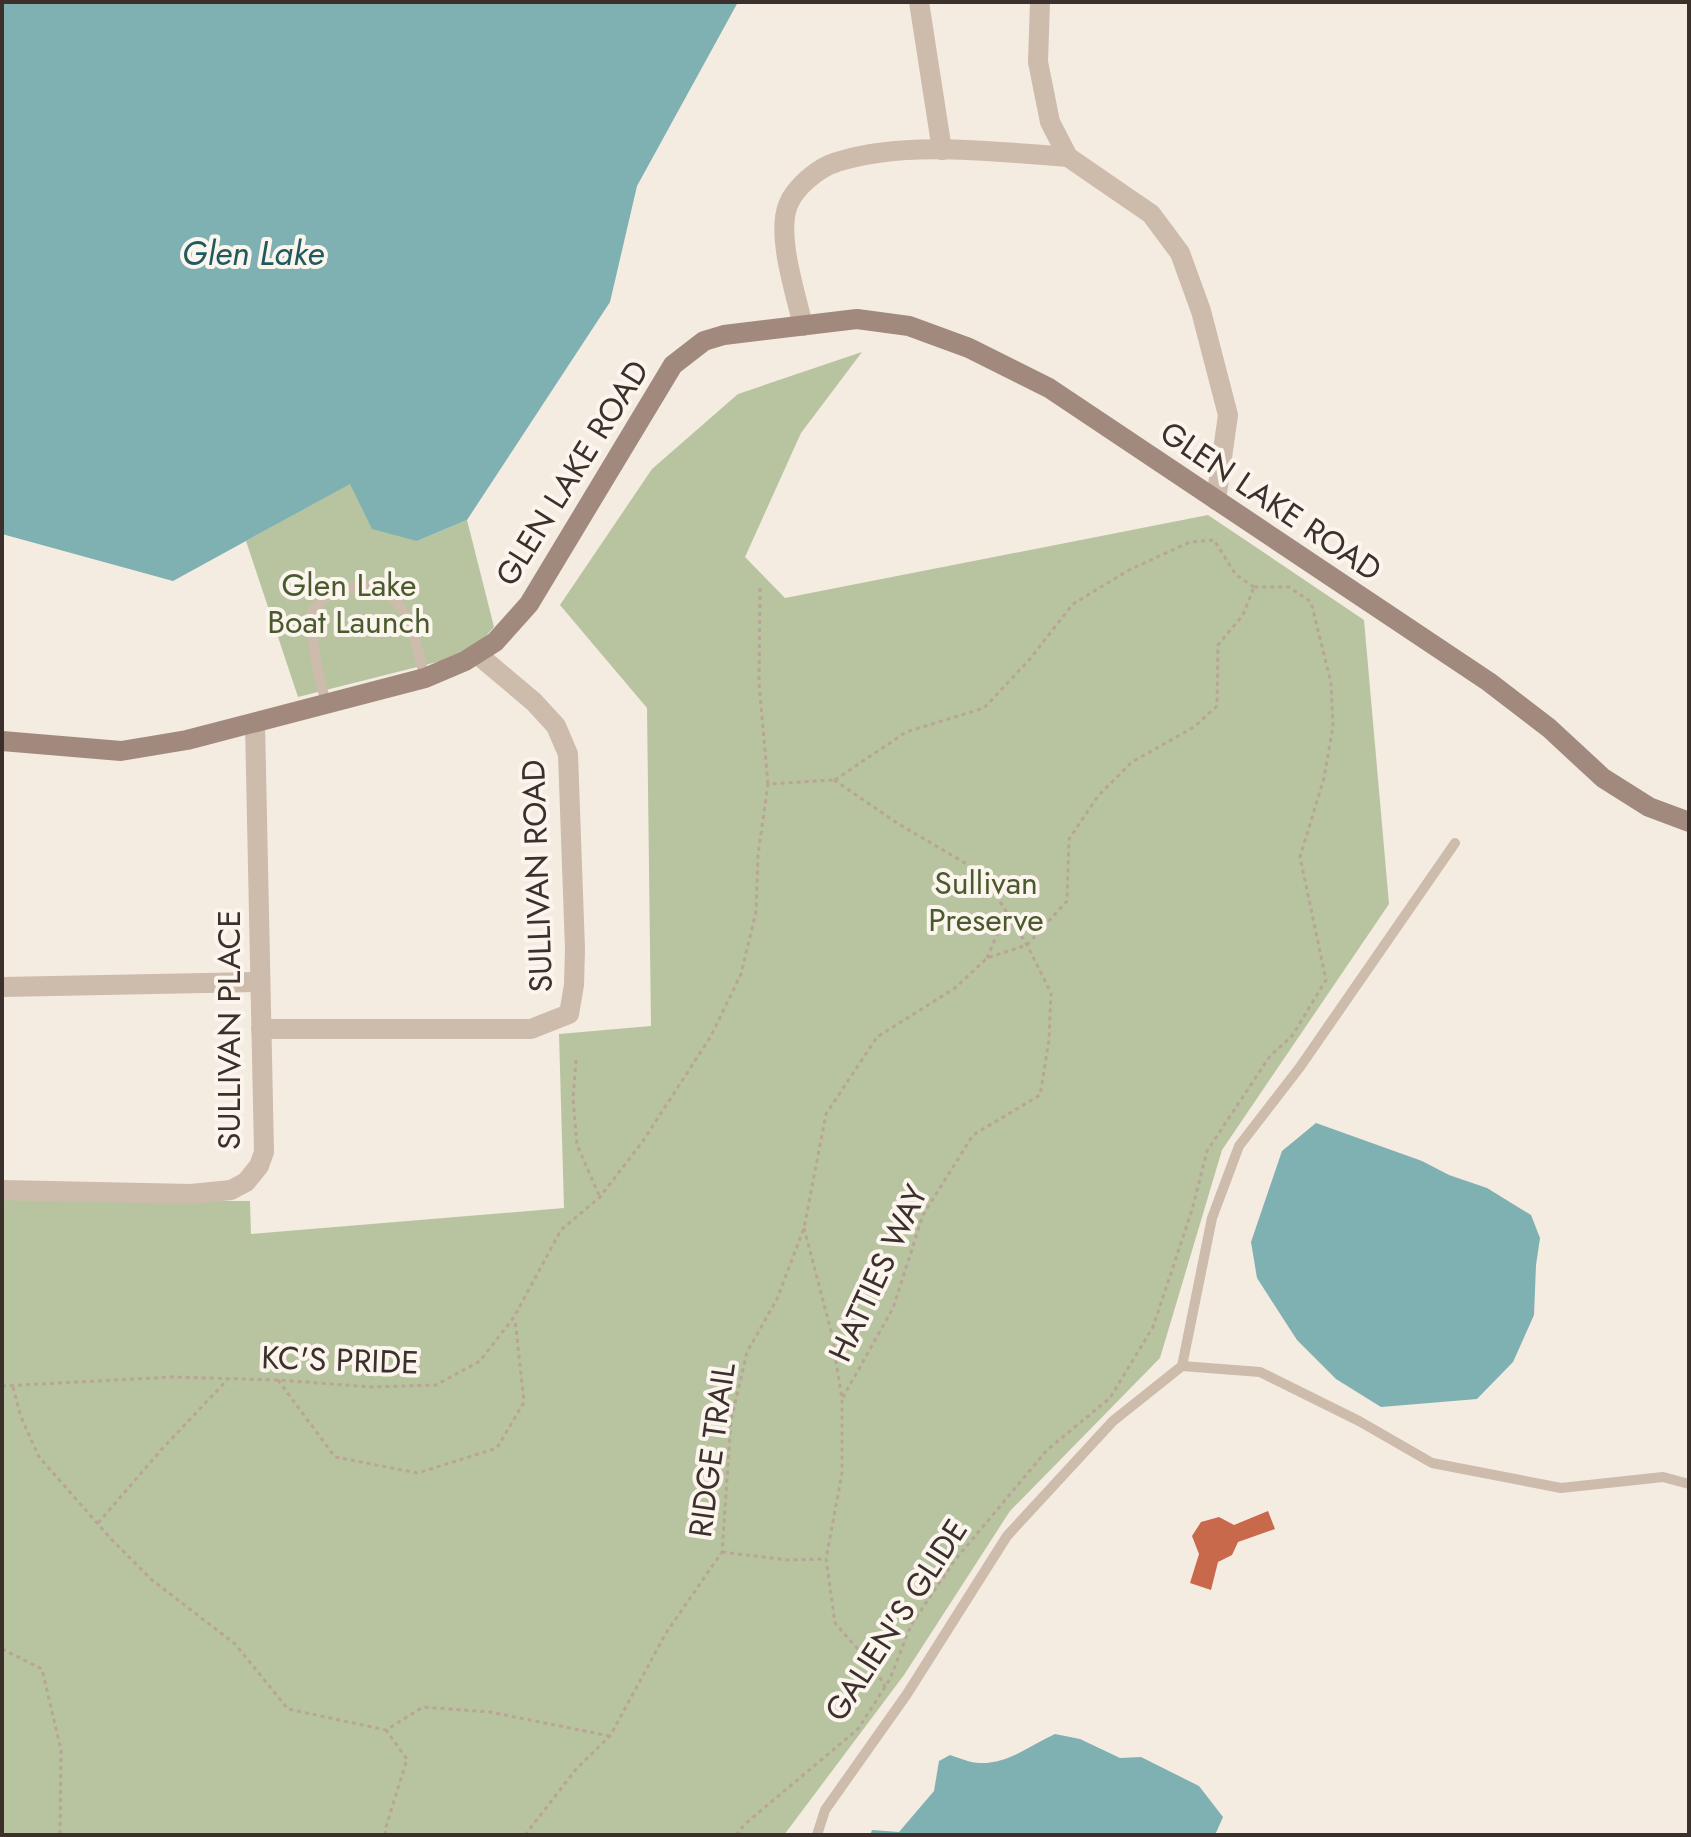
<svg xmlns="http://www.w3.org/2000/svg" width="1691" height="1837" viewBox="0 0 1691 1837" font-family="Jost,sans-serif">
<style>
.green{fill:#b8c4a0}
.water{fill:#7fb0b2}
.building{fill:#c8694b}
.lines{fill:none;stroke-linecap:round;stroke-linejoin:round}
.path{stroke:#b9a596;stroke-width:3;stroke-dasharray:4 4;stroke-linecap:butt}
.lane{stroke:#cdbbac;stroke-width:10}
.street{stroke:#cdbbac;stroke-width:20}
.secondary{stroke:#a18a7d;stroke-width:20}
.labels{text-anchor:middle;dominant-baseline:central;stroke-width:8;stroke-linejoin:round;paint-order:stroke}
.street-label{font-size:32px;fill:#3b302b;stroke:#fbf5ee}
.park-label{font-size:32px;fill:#4a5a2e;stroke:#fbf5ee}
.water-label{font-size:34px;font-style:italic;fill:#1f5a5e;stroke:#fbf5ee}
</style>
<rect width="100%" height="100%" fill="#f4ebe1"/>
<g class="green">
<polygon points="862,352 801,433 745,557 785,598 1208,515 1364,620 1389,904 1222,1150 1160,1358 1010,1511 904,1675 784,1835 2,1835 2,1200 250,1201 251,1234 564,1208 559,1034 651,1026 647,708 560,605 652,469 738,394"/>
<polygon points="351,483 417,541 467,520 494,627 478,645 441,661 298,697 246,541"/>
</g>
<g class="water">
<polygon points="2,2 738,2 637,186 610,302 467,520 417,541 372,529 350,484 173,581 2,534"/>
<polygon points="1316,1123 1422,1161 1449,1175 1487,1188 1531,1215 1540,1238 1536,1265 1534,1315 1513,1362 1477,1399 1381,1407 1336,1379 1297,1340 1257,1278 1251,1242 1282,1151"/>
<path d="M 1055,1734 L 1080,1739 L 1120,1758 L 1141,1757 L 1199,1786 L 1223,1817 L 1215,1835 L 870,1835 L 872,1830 L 899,1832 L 934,1791 L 939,1761 L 950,1755 C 960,1758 972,1764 982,1763 C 1010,1763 1030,1745 1055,1734 Z"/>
</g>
<polygon class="building" points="1268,1511 1275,1529 1238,1542 1232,1555 1218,1562 1211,1590 1190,1583 1199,1554 1192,1536 1201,1522 1219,1517 1234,1525"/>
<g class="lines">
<g class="path">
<polyline points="760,588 759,683 768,784"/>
<polyline points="834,780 897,823 970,866 996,895 1027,945 1051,993 1049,1040 1040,1095 973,1135 923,1215 893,1308 842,1399"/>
<polyline points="835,780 906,732 984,708 1029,660 1073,604 1129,570 1190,542 1214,540 1236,575 1254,587"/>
<polyline points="987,958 1006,913"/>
<polyline points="576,1060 573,1098 577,1145 599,1195"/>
<polyline points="804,1228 831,1331 842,1399 842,1473 826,1559 835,1623 876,1670 885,1687"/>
<polyline points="278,1380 335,1457 418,1473 497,1448 524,1402 515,1319"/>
<polyline points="2,1386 172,1377 278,1380 372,1387 436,1385 480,1361 514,1317 561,1230 600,1197 643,1141 711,1036 741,974 756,912 758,855 768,784 834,780"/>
<polyline points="13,1387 21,1417 39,1457 112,1540 152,1580 235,1644 288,1709 386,1730 423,1707 490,1712 610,1736"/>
<polyline points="98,1523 162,1449 227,1380"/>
<polyline points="722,1552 788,1560 826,1559"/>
<polyline points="2,1649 42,1669 61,1750 60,1835"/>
<polyline points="386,1835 385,1830 407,1759 386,1730"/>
<polyline points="525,1835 577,1768 610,1736 666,1633 722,1552 731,1420 747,1352 777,1299 804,1228 826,1114 877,1037 955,988 987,958 1027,945 1067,901 1069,839 1098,796 1132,762 1194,727 1217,706 1218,645 1243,615 1254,587"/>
<polyline points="736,1835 745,1824 858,1729 890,1679 911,1625 955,1560 1047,1450 1110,1398 1153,1327 1192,1210 1207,1151 1270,1056 1292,1036 1326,980 1300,857 1324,778 1333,726 1331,683 1311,602 1289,587 1254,587"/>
</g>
<g class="lane">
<path d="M 326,703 C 318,673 311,643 312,611 C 324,597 335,590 354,587 C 408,580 414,639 425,678"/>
<polyline points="1182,1366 1260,1372 1359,1421 1432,1463 1561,1488 1663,1477 1689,1484"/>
<polyline points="817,1835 825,1810 907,1694 1007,1536 1113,1421 1182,1366 1212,1218 1239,1146 1300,1067 1455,843"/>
</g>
<g class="street">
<polyline points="919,2 942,150"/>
<polyline points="1040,2 1038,62 1050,122 1068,157 1151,214 1180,253 1201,311 1228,415 1216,500"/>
<path d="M 803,326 C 796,294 776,236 788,205 C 795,187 819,167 837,162 C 905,140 997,152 1068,157"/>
<polyline points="2,987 260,982"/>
<polyline points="261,1029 531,1029 569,1014 574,985 575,949 568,754 556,726 534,702 477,654"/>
<polyline points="2,1190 191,1194 231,1190 246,1182 259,1166 264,1152 255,723"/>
</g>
<polyline class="secondary" points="2,741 121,751 187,740 425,678 465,661 495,642 529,604 673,365 704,341 724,335 857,319 909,326 969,348 1049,388 1489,682 1549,728 1603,778 1649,807 1689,822"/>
</g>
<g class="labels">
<g class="street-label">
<text transform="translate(572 473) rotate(-58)">GLEN LAKE ROAD</text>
<text transform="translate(1271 501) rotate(34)">GLEN LAKE ROAD</text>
<text transform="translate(537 876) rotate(-92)">SULLIVAN ROAD</text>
<text transform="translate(229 1030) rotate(-90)">SULLIVAN PLACE</text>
<text transform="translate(878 1273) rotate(-65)">HATTIES WAY</text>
<text transform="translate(340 1360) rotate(2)">KC'S PRIDE</text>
<text transform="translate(712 1450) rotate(-82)">RIDGE TRAIL</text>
<text transform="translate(896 1620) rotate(-57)">GALIEN'S GLIDE</text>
</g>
<g class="park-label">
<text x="349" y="585">Glen Lake<tspan x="349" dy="37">Boat Launch</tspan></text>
<text x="986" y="883">Sullivan<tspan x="986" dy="37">Preserve</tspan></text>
</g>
<g class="water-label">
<text x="253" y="253">Glen Lake</text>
</g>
</g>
<rect width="1691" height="1837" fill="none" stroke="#3b302b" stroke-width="8"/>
</svg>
